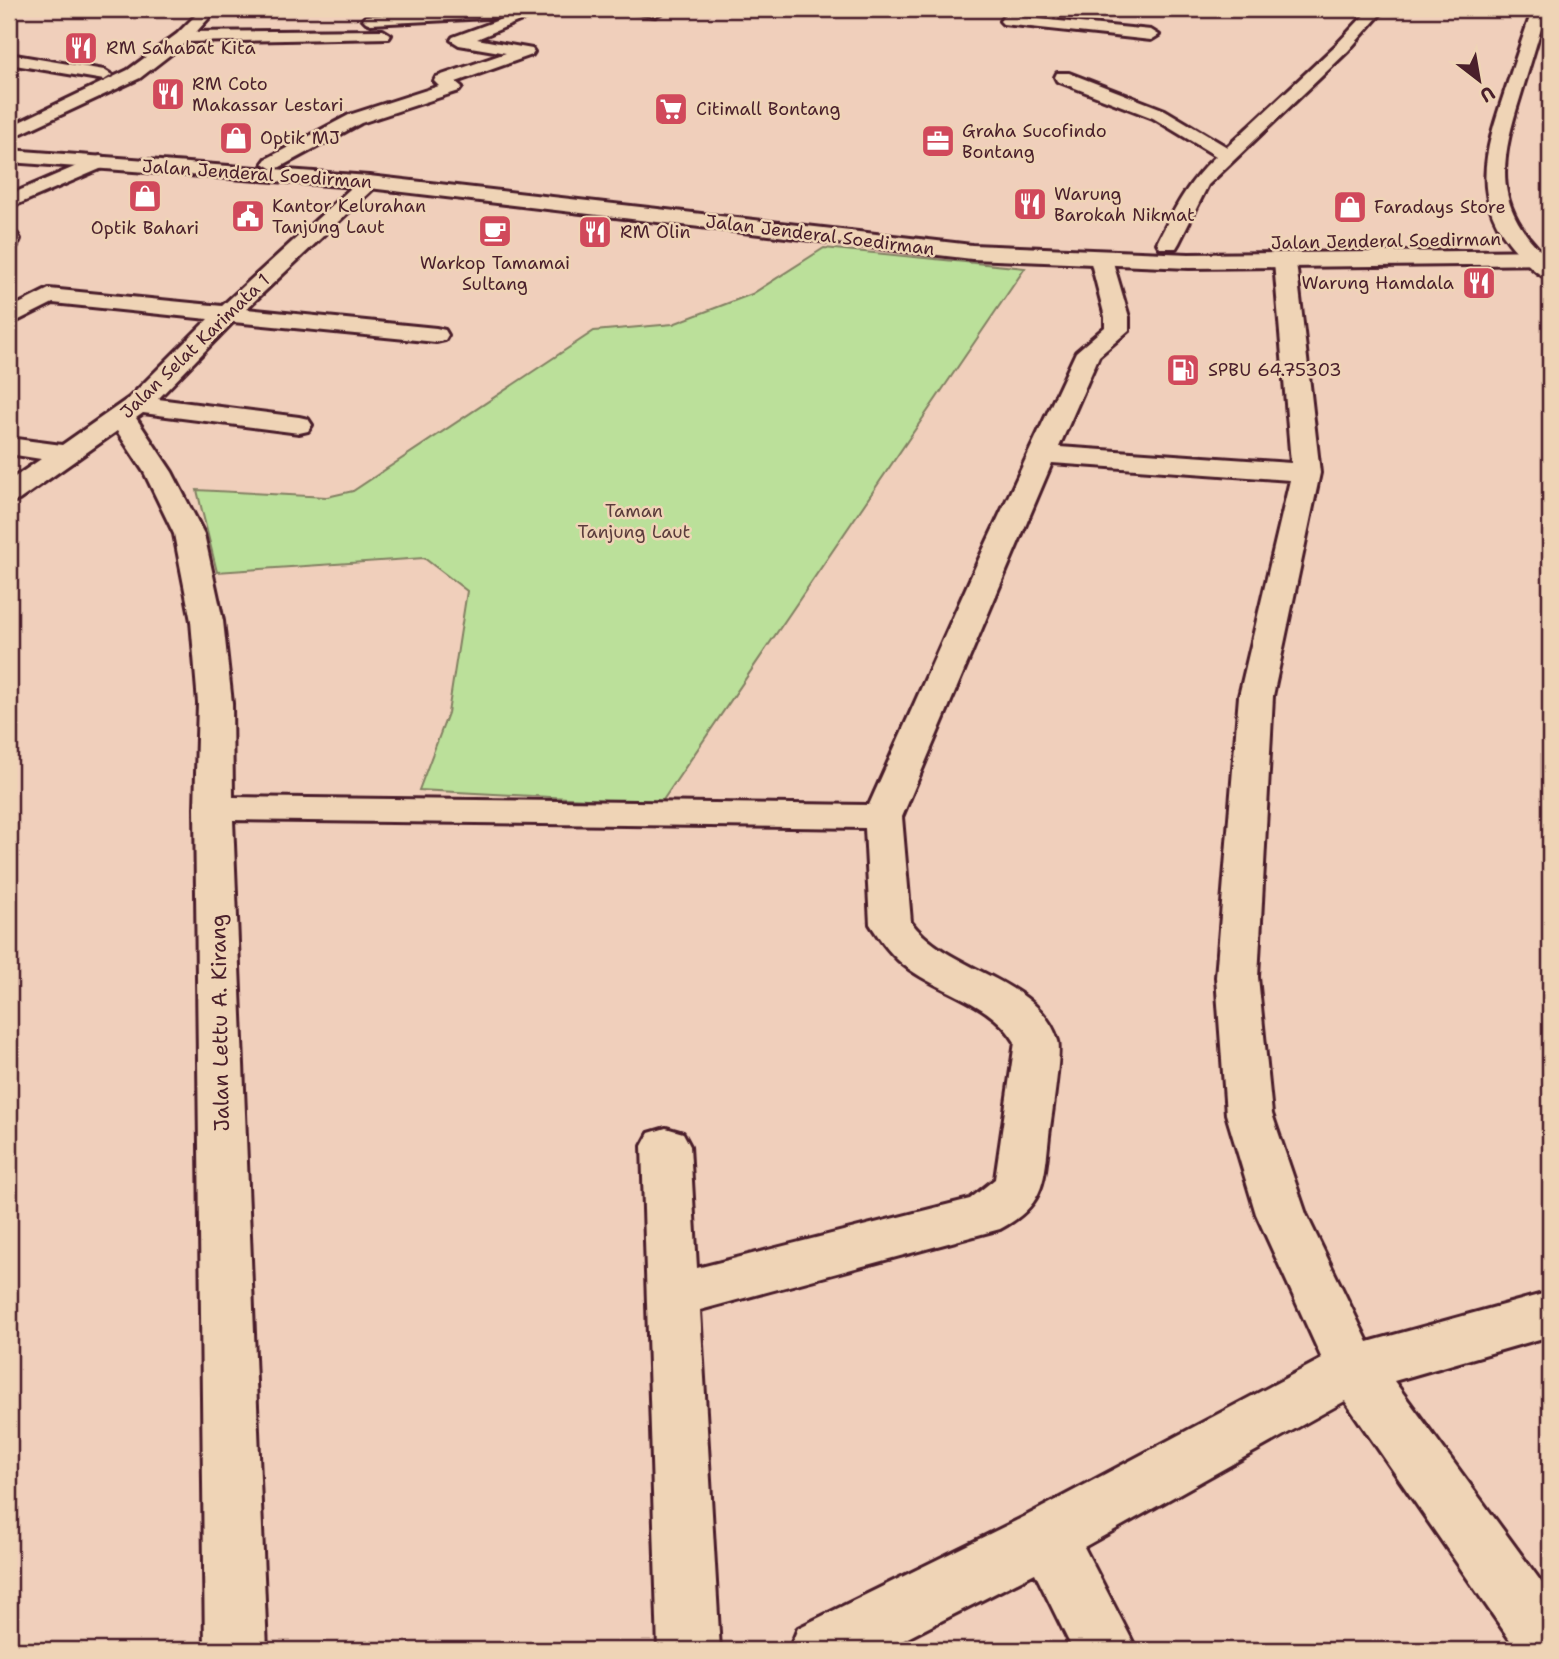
<svg xmlns="http://www.w3.org/2000/svg" width="1559" height="1659" viewBox="0 0 1559 1659" font-family="'Shantell Sans',sans-serif">
<style>
.green{fill:#bbe09a;stroke:#828062;stroke-width:2}
.lines{fill:none;stroke-linecap:round;stroke-linejoin:round}
.street-casing{stroke:#4a1f2b;stroke-width:6}
.secondary-casing{stroke:#4a1f2b;stroke-width:6}
.street{fill:#efd4b6;fill-rule:evenodd}
.secondary{fill:#efd4b6;fill-rule:evenodd}
.labels{text-anchor:middle;dominant-baseline:central;stroke-width:5;stroke-linejoin:round;paint-order:stroke}
.far-poi-label{font-size:18px;fill:#4a1f2b;stroke:#efd4b6;text-anchor:start}
.far-street-label{font-size:18px;fill:#4a1f2b;stroke:#efd4b6}
.far-park-label{font-size:18px;fill:#5b3c3c;stroke:#efd4b6}
.street-label{font-size:21px;fill:#4a1f2b;stroke:#efd4b6}
</style>
<rect width="100%" height="100%" fill="#f0cfbb"/>
<filter id="ink" filterUnits="userSpaceOnUse"><feTurbulence type="fractalNoise" baseFrequency=".0143" numOctaves="2"/><feDisplacementMap in="SourceGraphic" scale="14" xChannelSelector="R" yChannelSelector="G"/><feConvolveMatrix kernelMatrix="1 2 1 2 8 2 1 2 1" color-interpolation-filters="sRGB"/></filter>
<g filter="url(#ink)">
<polygon class="green" points="824,248 1025,268 661,803 419,790 448,713 467,591 424,558 217,572 197,490 327,497 353,491 594,331 673,324 752,294"/>
<g class="lines">
<g class="street-casing">
<g id="street">
<polygon points="511,9 528,13 531,16 477,39 532,49 534,52 532,55 456,82 462,87 459,91 361,123 280,167 273,169 263,163 266,159 349,115 439,86 434,81 436,77 506,53 459,45 451,40 453,37 507,17 371,24 366,22 363,19 366,16"/>
<polygon points="631,9 669,9 655,16 633,12"/>
<polygon points="1010,9 1024,9 1018,17 1151,30 1159,35 1151,40 1003,24 1000,21"/>
<path d="M 1370,9 L 1385,9 L 1348,51 L 1208,185 L 1179,243 L 1176,248 L 1160,248 L 1157,243 C 1175,208 1187,183 1216,156 L 1153,118 L 1057,81 L 1055,77 L 1057,73 L 1069,73 L 1165,110 L 1227,147 L 1336,45 Z"/>
<path d="M 1533,9 L 1547,9 C 1538,39 1529,68 1520,98 C 1499,165 1493,209 1550,260 L 1550,279 C 1536,275 1526,262 1517,252 C 1469,200 1485,151 1505,91 C 1514,63 1523,36 1533,9 Z"/>
<polygon points="383,30 391,35 389,38 183,42 175,37 183,32"/>
<polygon points="9,54 104,70 112,75 104,80 9,64"/>
<polygon points="100,156 107,158 110,162 107,166 9,208 9,195"/>
<path d="M 369,176 L 376,178 L 379,182 L 376,186 L 246,309 L 436,328 L 445,330 L 448,335 L 445,340 L 436,342 L 233,322 L 158,399 L 299,417 L 308,419 L 312,425 L 308,431 L 299,433 L 143,413 L 136,418 L 172,472 L 204,534 L 223,621 L 232,703 L 233,797 L 869,805 L 979,559 L 1076,352 L 1105,327 L 1105,317 L 1090,259 L 1093,254 L 1109,254 L 1112,259 L 1129,317 L 1129,330 L 1099,356 L 1059,447 L 1291,463 L 1274,262 L 1277,257 L 1293,257 L 1296,262 L 1320,473 L 1273,696 L 1258,977 L 1272,1114 L 1306,1214 L 1368,1342 L 1550,1292 L 1550,1336 L 1394,1381 L 1550,1594 L 1550,1650 L 1517,1650 L 1345,1401 L 1084,1547 L 1137,1650 L 1073,1650 L 1035,1573 L 884,1650 L 789,1650 L 798,1628 L 1026,1516 L 1322,1359 L 1256,1214 L 1226,1114 L 1216,977 L 1239,696 L 1290,480 L 1052,463 L 902,817 L 911,922 C 949,973 1038,977 1058,1041 C 1062,1051 1051,1120 1049,1136 C 1044,1182 1045,1205 1000,1229 L 700,1310 L 720,1650 L 658,1650 L 642,1146 L 649,1133 L 666,1128 L 683,1133 L 690,1146 L 697,1268 L 970,1199 L 995,1179 L 1015,1042 C 992,1003 944,994 909,969 C 892,957 881,941 870,924 L 865,828 L 233,820 L 267,1650 L 205,1650 L 195,808 L 198,703 L 191,621 L 174,534 L 144,472 L 117,431 L 19,500 L 9,503 L 9,481 L 41,459 L 9,454 L 9,438 L 62,445 L 129,398 L 208,319 L 53,303 L 9,325 L 9,309 L 49,289 L 222,306 L 362,178 Z"/>
<polygon points="9,233 17,234 20,239 17,246 9,247"/>
</g>
</g>
<g class="secondary-casing">
<g id="secondary">
<polygon points="202,9 217,9 189,40 140,78 9,139 9,127 128,70 177,34"/>
<polygon points="9,150 369,176 972,245 1189,254 1550,250 1550,264 1189,268 972,259 369,188 9,162"/>
</g>
</g>
<use href="#street" class="street"/>
<use href="#secondary" class="secondary"/>
</g>
</g>
<defs>
<g id="restaurant-square" transform="scale(1.75)"><rect x="-9" y="-9" width="18" height="18" rx="4" fill="#d1495b" stroke="#efd4b6"/><path d="M-5-6h1v4h1v-4h1v4h1v-4h1v5L-1.5 .5V6h-2V.5L-5-1ZM5-6V6H3V1.5H1.5Q1.5-4 5-6Z" fill="#fff"/></g>
<g id="supermarket-square" transform="scale(1.75)"><rect x="-9" y="-9" width="18" height="18" rx="4" fill="#d1495b" stroke="#efd4b6"/><path d="M-6-5.5h2.5l.6 2H6L4.5 2H-2.5L-4.4-4H-6ZM-1.5 3.2a1.3 1.3 0 1 0 .1 0ZM3 3.2a1.3 1.3 0 1 0 .1 0Z" fill="#fff"/></g>
<g id="shop-square" transform="scale(1.75)"><rect x="-9" y="-9" width="18" height="18" rx="4" fill="#d1495b" stroke="#efd4b6"/><path d="M-5-2.5h2.3a2.7 3.5 0 0 1 5.4 0H5L5.5 6h-11ZM-1.5-2.5h3a1.5 2.3 0 0 0-3 0Z" fill="#fff"/></g>
<g id="office-square" transform="scale(1.75)"><rect x="-9" y="-9" width="18" height="18" rx="4" fill="#d1495b" stroke="#efd4b6"/><path d="M-6-3h4V-5.5h4V-3h4V5H-6ZM-1-4.5V-3h2v-1.5ZM-6 0V1H6V0Z" fill="#fff"/></g>
<g id="civic-square" transform="scale(1.75)"><rect x="-9" y="-9" width="18" height="18" rx="4" fill="#d1495b" stroke="#efd4b6"/><path d="M-.6-6.5H3V-4.5H.6V-3L4-1V1h2V6H-6V1h2V-1L-.6-3ZM-1.2 2.5V6h2.4V2.5Z" fill="#fff"/></g>
<g id="cafe-square" transform="scale(1.75)"><rect x="-9" y="-9" width="18" height="18" rx="4" fill="#d1495b" stroke="#efd4b6"/><path d="M-5.5-4.5H6V0H3Q3 3.5 0 3.5H-2.5Q-5.5 3.5-5.5 0ZM3-3.2v2h1.7v-2ZM-6 4.5H4V6H-6Z" fill="#fff"/></g>
<g id="fuel-square" transform="scale(1.75)"><rect x="-9" y="-9" width="18" height="18" rx="4" fill="#d1495b" stroke="#efd4b6"/><path d="M-5.5-6h7V0h2V4h1.3V-2.5L3-4.5l.8-.8L6-3V5H2.5V1h-1V6h-7ZM-4.2-4.7v3.2H.2V-4.7Z" fill="#fff"/></g>
</defs>
<g fill-rule="evenodd">
<use href="#restaurant-square" x="81" y="48"/>
<use href="#restaurant-square" x="168" y="94"/>
<use href="#supermarket-square" x="671" y="109"/>
<use href="#shop-square" x="236" y="138"/>
<use href="#office-square" x="938" y="141"/>
<use href="#shop-square" x="145" y="196"/>
<use href="#restaurant-square" x="1030" y="204"/>
<use href="#shop-square" x="1350" y="207"/>
<use href="#civic-square" x="248" y="216"/>
<use href="#cafe-square" x="495" y="231"/>
<use href="#restaurant-square" x="595" y="232"/>
<use href="#restaurant-square" x="1479" y="283"/>
<use href="#fuel-square" x="1183" y="370"/>
</g>
<g class="labels">
<g class="far-poi-label">
<text x="106" y="48">RM Sahabat Kita</text>
<text x="192" y="84">RM Coto<tspan x="192" dy="21">Makassar Lestari</tspan></text>
<text x="696" y="109">Citimall Bontang</text>
<text x="962" y="131">Graha Sucofindo<tspan x="962" dy="21">Bontang</tspan></text>
<text x="260" y="138">Optik MJ</text>
<text x="1054" y="194">Warung<tspan x="1054" dy="21">Barokah Nikmat</tspan></text>
<text x="272" y="206">Kantor Kelurahan<tspan x="272" dy="21">Tanjung Laut</tspan></text>
<text x="1374" y="207">Faradays Store</text>
<text x="145" y="228" text-anchor="middle">Optik Bahari</text>
<text x="620" y="232">RM Olin</text>
<text x="495" y="263" text-anchor="middle">Warkop Tamamai<tspan x="495" dy="21">Sultang</tspan></text>
<text x="1454" y="283" text-anchor="end">Warung Hamdala</text>
<text x="1208" y="370">SPBU 64.75303</text>
</g>
<g class="far-street-label">
<text transform="translate(257 174) rotate(4)">Jalan Jenderal Soedirman</text>
<text transform="translate(820 235) rotate(7)">Jalan Jenderal Soedirman</text>
<text transform="translate(1386 241) rotate(-1)">Jalan Jenderal Soedirman</text>
<text transform="translate(195 346) rotate(-44)">Jalan Selat Karimata 1</text>
</g>
<g class="far-park-label">
<text x="634" y="511">Taman<tspan x="634" dy="21">Tanjung Laut</tspan></text>
</g>
<g class="street-label">
<text transform="translate(220 1023) rotate(-91)">Jalan Lettu A. Kirang</text>
</g>
</g>
<rect width="1559" height="1659" fill="none" stroke="#efd4b6" stroke-width="35"/>
<rect x="18" y="18" width="1524" height="1624" fill="none" stroke="#4a1f2b" stroke-width="2.5" filter="url(#ink)"/>
<g transform="translate(1479 80) rotate(149)" stroke="#efd4b6" stroke-width="5" paint-order="stroke">
<path d="M0-5L12 26L0 18L-12 26Z" fill="#4a1f2b"/>
<text y="-10" font-size="19" font-weight="bold" text-anchor="middle" fill="#4a1f2b">U</text>
</g>
</svg>
